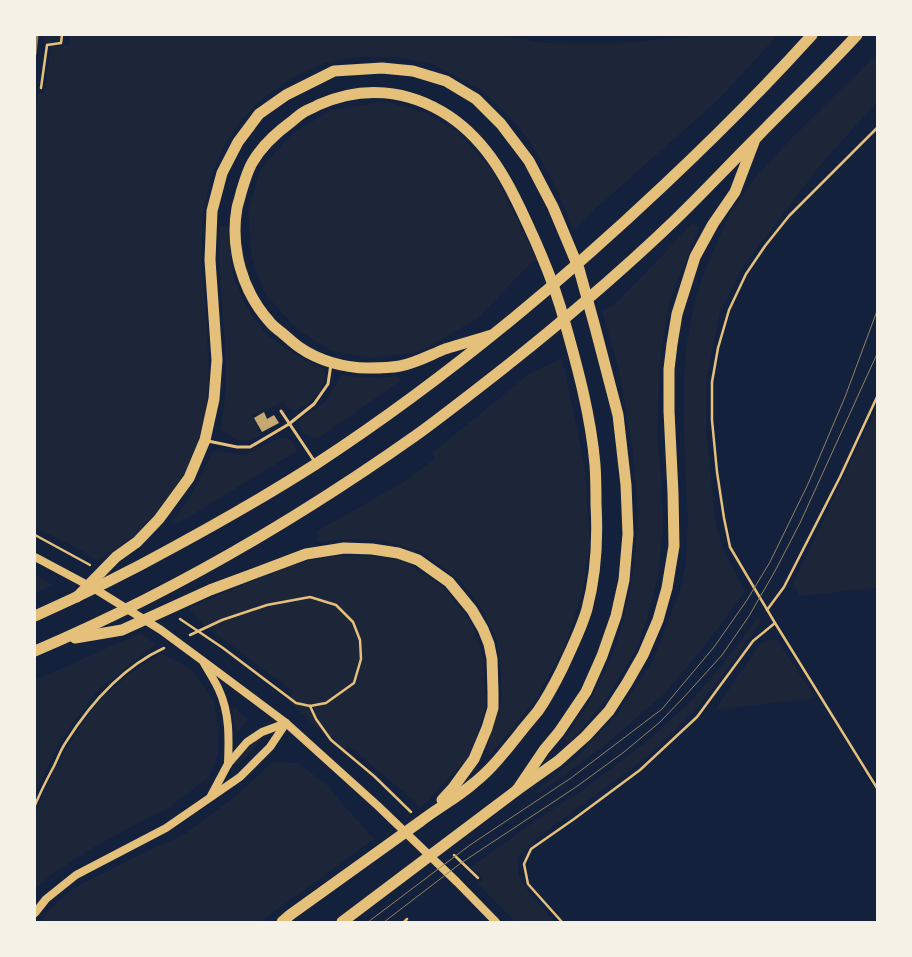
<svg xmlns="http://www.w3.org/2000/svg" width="912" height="957" viewBox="0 0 912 957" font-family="Lato,sans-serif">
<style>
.green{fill:#1d2539}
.building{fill:#c6a872}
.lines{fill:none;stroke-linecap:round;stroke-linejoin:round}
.path{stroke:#e5c07b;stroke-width:2.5}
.service{stroke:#e5c07b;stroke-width:3}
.secondary{stroke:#e5c07b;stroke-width:8}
.trunk{stroke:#e5c07b;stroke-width:11}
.tram{stroke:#918062;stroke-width:1}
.rail{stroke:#918062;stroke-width:3}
</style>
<rect width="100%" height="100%" fill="#14213d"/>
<g class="green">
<polygon points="40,35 61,35 60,40 51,40 51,46 55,46 69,45 69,35 501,35 544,43 613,44 683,37 690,35 778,35 718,100 595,209 574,230 563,204 549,174 532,145 516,123 498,105 481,90 455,75 432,64 396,57 356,57 325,63 294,77 264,97 243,118 226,143 211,176 203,214 201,261 207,329 209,379 206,414 198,443 182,478 161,508 133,537 98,561 77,548 35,528 35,116 38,93 44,93 51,46 45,45 44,39"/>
<polygon points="877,54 877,102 822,163 743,266 720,313 707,376 706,429 716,526 724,551 745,591 707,643 666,692 604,746 538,794 535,792 577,757 617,714 653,661 680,590 686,561 688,518 685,466 684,417 684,377 686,347 693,308 703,275 729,215 757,176 789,141"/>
<polygon points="385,101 425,113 457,131 493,171 537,260 528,266 477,319 418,352 370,358 331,351 298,330 265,294 252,258 248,212 261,168 293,133 332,110"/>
<polygon points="693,223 699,229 669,301 660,361 657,431 661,479 663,526 658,576 646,622 636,650 607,698 583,728 569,743 564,739 590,701 611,659 624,620 634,568 638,512 633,454 619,370 602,311 614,305 628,291"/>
<polygon points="220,226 228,227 233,277 248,309 267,335 296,355 324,369 325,382 320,390 311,402 296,410 290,409 283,402 253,415 261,434 252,440 239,441 220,430 226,393 226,358 219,266"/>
<polygon points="562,358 585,468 590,544 582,593 565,646 536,699 490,755 486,750 502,699 501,669 496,639 484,612 462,583 422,552 381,540 349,539 317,542 317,531 402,483 435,459 432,453 529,374"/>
<polygon points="342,375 373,378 397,376 400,381 320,437 314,438 302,433 299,424 301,419 325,402"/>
<polygon points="877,407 877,588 800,596 793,584"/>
<path d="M 279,438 C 291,438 292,440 297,451 L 177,524 L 173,520 L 186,503 L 201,477 L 213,450 L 245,455 Z"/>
<polygon points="360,555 383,557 404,562 442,586 470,620 484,660 485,711 470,755 420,809 414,801 348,745 346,752 287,701 294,692 204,625 189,608 284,568 311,560 336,556"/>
<polygon points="35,574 53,585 35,593"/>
<polygon points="758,617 761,621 732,663 699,706 651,754 562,820 538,837 517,858 519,876 530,894 555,922 516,922 478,884 483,879 471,867 535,821 587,787 646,742 692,700 724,663"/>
<polygon points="141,633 155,645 98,690 61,740 35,792 35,680"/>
<polygon points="767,640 777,640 815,698 715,710 760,644"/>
<polygon points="161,653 192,670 214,701 219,732 218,754 209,777 171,806 94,847 52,874 35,889 35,814 54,770 77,731 98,702 129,674"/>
<polygon points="234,707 248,719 238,732 236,731 232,709"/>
<polygon points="258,738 262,740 238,765 236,764 248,746"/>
<polygon points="272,762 298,763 327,785 348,810 374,839 260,922 41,922 49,910 74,888 131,859 185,834 236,796"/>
</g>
<polygon class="building" points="264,412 267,419 274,415 279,423 262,432 254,418"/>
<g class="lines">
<g class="path">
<polyline points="41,88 47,45 61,43 62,35"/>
<polyline points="877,128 789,216 765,246 746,274 729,310 718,348 712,382 712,420 717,472 724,518 730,547 775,623 877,788"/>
<polyline points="35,535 90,565"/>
<polyline points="767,610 784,587 840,477 877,397"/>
<polyline points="180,619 223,648 296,703 310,706 326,703 354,683 361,659 360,640 353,622 336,605 310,597 267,605 222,620 190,635"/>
<polyline points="310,706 316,719 331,740 374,776 411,812"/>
<path d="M 35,805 C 41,791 47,779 54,766 C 58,758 61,749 66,742 C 90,704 123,667 164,648"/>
<polyline points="454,855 478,878"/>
<polyline points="404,922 407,919"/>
<polyline points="562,922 528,884 524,864 531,849 574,819 640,770 697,717 753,641 775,623"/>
</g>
<g class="service">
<polyline points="281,411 315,462"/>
<polyline points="208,441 237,447 250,447 289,424 314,404 328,384 331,364"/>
</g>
<g class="secondary">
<polyline points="35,557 95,589 161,630 203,661 286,723 378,806 457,882 496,922"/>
<path d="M 204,663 C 209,672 215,681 219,690 C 230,714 229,739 228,764"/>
<polyline points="211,796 228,764 247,742 262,732 286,723"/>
<polyline points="35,913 46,899 76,875 166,828 240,777 270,747 286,723"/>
</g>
<g class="trunk">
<polyline points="77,597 116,557 137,542 159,519 189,478 205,440 214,399 217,360 210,260 212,211 222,173 238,142 259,114 286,95 334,71 382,68 413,71 446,81 476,99 501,124 529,161 553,207 579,269 595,327 618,415 626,485 628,534 624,580 616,616 602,656 586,692 559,732 544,750 517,790"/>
<path d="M 35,616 C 82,595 127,573 172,548 C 220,522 269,494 316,464 C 440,383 556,287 664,185 C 715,137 765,87 812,35"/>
<polyline points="75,638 122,630 210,590 306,554 344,548 372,549 398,553 418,560 449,582 472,610 483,629 489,644 492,659 493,692 493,708 487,728 474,759 453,788 442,800"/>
<path d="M 35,651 C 169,594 296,520 415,436 C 448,412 481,386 514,360 C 569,316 623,270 674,221 C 702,194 728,166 755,139 C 789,104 824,71 857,35"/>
<path d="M 282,922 L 290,915 C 334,883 378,852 421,821 C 438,808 458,797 474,783 C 492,769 508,748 523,729 C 528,723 533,717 538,711 C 547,698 555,683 562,669 C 571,649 581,630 587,609 C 596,575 598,540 596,505 C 596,492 596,478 595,465 C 591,417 578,369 565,323 C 556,289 543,257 528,225 C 509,183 488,142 449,116 C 408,89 362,85 318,105 C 315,107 307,110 304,112 C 299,115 295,119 291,122 C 276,133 261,147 252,163 C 247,172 244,183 241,193 C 240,198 238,203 237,208 C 230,247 242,291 269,321 C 271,324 278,330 281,332 C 287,337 293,343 299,347 C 319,361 345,368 368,368 C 378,368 390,368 400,366 C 416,363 430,355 445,349 C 461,344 476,340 492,335"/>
<polyline points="342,922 517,790 558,761 586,736 609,711 627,683 643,655 658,620 667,588 674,546 673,493 669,411 669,369 672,344 677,314 695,257 713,224 735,192 754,142"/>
</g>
<g class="tram">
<polyline points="368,922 470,845 571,778 662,709 714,647 747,600 770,562 808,484 845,397 877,311"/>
<polyline points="384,922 461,863 576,787 624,752 660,722 684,697 722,655 749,616 775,571 800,523 877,354"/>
</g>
<polyline class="rail" points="35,54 37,35"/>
</g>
<rect width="912" height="957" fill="none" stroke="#f6f1e7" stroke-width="72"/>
</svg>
